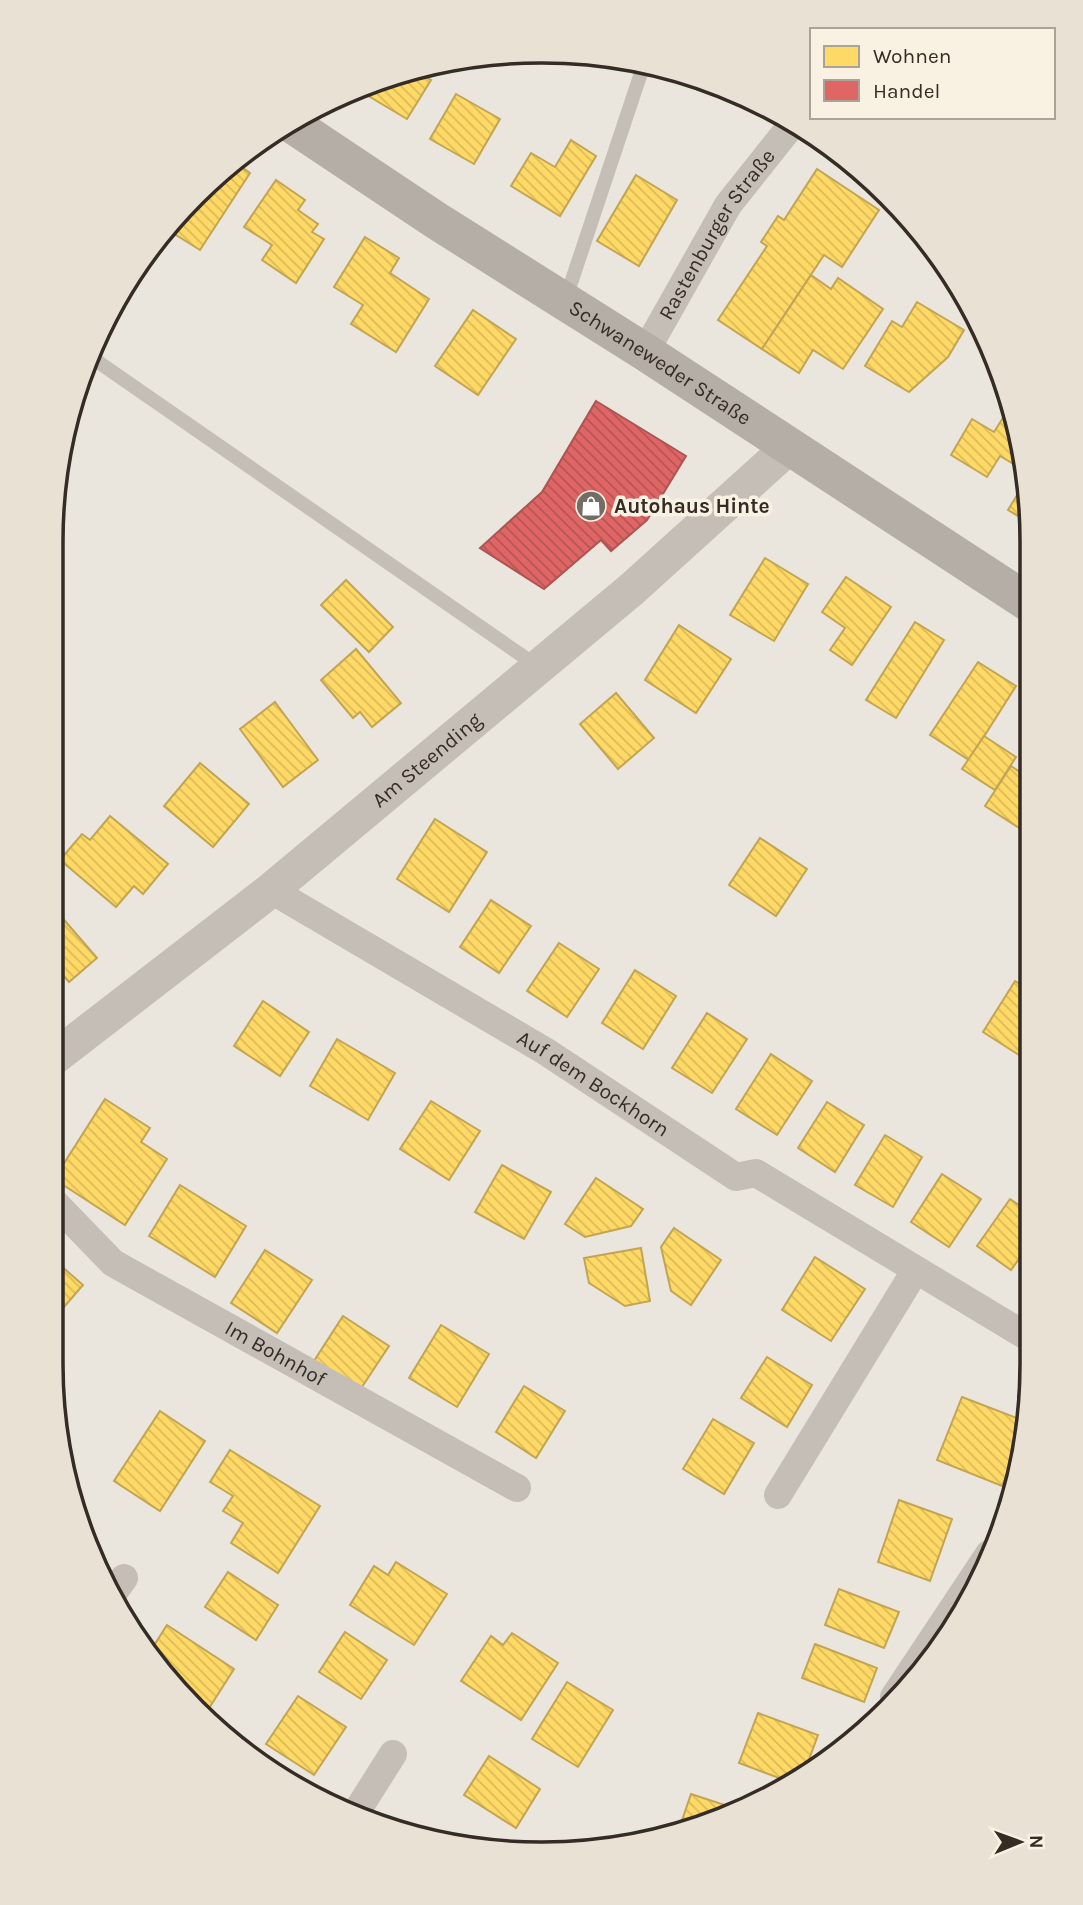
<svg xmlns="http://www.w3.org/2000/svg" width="1083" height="1905" viewBox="0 0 1083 1905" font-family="Karla,sans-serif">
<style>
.homes{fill:url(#homes-back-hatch);stroke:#c2a552;stroke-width:2}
.shops{fill:url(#shops-back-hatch);stroke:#ac5552;stroke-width:2}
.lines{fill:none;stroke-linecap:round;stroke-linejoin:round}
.service{stroke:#c4beb6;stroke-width:14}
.minor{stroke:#c4beb6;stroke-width:28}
.tertiary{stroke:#c4beb6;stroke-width:35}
.secondary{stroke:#b4aea7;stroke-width:38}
.labels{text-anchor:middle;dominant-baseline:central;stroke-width:7;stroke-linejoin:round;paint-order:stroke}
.street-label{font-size:21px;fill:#342c25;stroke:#f9f2e3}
.poi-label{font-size:21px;font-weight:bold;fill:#342c25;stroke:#f9f2e3;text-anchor:start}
.rim{fill:none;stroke:#342c25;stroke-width:3.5}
</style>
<defs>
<pattern id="homes-back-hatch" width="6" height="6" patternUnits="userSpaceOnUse" patternTransform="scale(1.75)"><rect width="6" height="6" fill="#ffd966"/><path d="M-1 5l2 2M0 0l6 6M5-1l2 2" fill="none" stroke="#dbba58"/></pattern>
<pattern id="shops-back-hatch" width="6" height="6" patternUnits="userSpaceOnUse" patternTransform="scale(1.75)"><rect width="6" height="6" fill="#e06666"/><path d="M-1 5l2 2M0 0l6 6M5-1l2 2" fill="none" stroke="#b65454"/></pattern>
</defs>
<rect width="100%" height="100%" fill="#ebe6dd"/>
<g class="homes">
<polygon points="412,68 431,80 407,119 370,97 380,80"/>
<polygon points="456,94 500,119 474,164 430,139"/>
<polygon points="571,140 596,156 560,216 511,186 531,153 555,167"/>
<polygon points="233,161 250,173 200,250 168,230 181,210"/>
<polygon points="817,169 879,210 842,267 824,255 762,349 718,320 767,246 761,242 778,216 784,220"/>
<polygon points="636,175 677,200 639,266 597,241"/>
<polygon points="276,180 305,200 298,210 318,224 312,232 324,239 296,283 262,260 272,245 244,227"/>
<polygon points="365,237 399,258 390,273 429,299 396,352 351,324 363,305 334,287"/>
<polygon points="811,275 831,289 838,278 883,309 843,369 813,350 799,373 762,349"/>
<polygon points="917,302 964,330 948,357 909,392 865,366 892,321 902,327"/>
<polygon points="473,310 516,339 478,395 435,366"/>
<polygon points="1006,413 1014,417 1027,472 1000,456 987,477 951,455 972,419 994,432"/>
<polygon points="1028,477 1028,522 1008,510"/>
<polygon points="765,558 808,584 774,641 730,615"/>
<polygon points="846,577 891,607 852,665 830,650 845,628 822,612"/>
<polygon points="346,580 393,627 369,652 321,605"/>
<polygon points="915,622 944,640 896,718 866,700"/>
<polygon points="679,625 731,659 696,713 645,680"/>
<polygon points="356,649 401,703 372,727 360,712 353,718 321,680"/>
<polygon points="978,662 1016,686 969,760 930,735"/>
<polygon points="616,693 654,738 618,769 580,724"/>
<polygon points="275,702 318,760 283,787 240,729"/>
<polygon points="984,736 1016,757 995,790 962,769"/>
<polygon points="200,763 249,804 213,847 164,806"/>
<polygon points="1011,766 1029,778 1027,833 985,806"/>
<polygon points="110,816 168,864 143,894 134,886 116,907 60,860 82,834 90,840"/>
<polygon points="435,819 487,852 449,912 397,879"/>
<polygon points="760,838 807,869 776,916 729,885"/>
<polygon points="491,900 531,926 499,973 460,947"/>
<polygon points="59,914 97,958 69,982 51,961 51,920"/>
<polygon points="559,943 599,969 567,1017 527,991"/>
<polygon points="635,970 676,996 643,1049 602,1023"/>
<polygon points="1015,981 1030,990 1030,1062 983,1032"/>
<polygon points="263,1001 309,1032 280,1076 234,1046"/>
<polygon points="707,1013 747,1039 712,1093 672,1068"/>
<polygon points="337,1039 395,1073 368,1120 310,1086"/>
<polygon points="771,1054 812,1081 777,1135 736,1109"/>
<polygon points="105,1099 150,1128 141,1142 167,1159 125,1225 54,1179"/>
<polygon points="431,1101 480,1131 449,1180 400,1149"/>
<polygon points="827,1102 864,1125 835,1172 798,1148"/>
<polygon points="885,1135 922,1157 893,1207 855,1185"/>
<polygon points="502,1165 551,1192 524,1239 475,1212"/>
<polygon points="942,1174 981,1199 949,1247 911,1222"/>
<polygon points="596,1178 643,1209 631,1226 585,1237 565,1224"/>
<polygon points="180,1185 246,1226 215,1277 149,1236"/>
<polygon points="1010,1199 1031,1213 1031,1242 1011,1270 977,1246"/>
<polygon points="674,1228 721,1260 691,1305 671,1291 661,1247"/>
<polygon points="641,1248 650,1301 625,1306 589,1283 584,1258"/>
<polygon points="265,1250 312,1280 277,1333 231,1303"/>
<polygon points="815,1257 865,1289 831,1341 782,1310"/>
<polygon points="59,1264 83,1285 51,1322 51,1273"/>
<polygon points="343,1316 389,1346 360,1390 314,1361"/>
<polygon points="441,1325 489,1354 457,1407 409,1378"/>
<polygon points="767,1357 812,1385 787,1427 741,1398"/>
<polygon points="524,1386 565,1411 536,1458 496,1432"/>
<polygon points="962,1397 1027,1422 1002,1486 937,1460"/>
<polygon points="160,1411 205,1441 160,1511 114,1481"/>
<polygon points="713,1419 754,1443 724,1494 683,1469"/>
<polygon points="230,1450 320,1506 278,1573 231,1543 243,1523 223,1511 233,1496 210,1482"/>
<polygon points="899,1500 952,1519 930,1581 878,1562"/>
<polygon points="396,1562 447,1594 414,1645 350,1605 374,1566 388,1575"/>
<polygon points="228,1572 278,1605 256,1640 205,1607"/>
<polygon points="839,1589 899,1612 884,1648 825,1625"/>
<polygon points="167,1625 234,1669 206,1713 152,1662 148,1655"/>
<polygon points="345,1632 387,1660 361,1699 319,1672"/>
<polygon points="512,1633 558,1663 521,1720 461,1681 491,1636 503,1645"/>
<polygon points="815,1644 877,1668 864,1702 802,1678"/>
<polygon points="567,1682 613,1710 578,1767 532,1739"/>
<polygon points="298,1696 346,1727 314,1775 266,1744"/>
<polygon points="758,1713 818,1735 805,1770 787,1781 739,1763"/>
<polygon points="489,1756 540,1789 516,1828 464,1795"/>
<polygon points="691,1794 740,1810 729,1817 679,1829"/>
</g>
<polygon class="shops" points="596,401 686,456 647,520 611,551 601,540 544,589 480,548 542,492"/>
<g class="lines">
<g class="service">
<polyline points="565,301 644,64"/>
<polyline points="91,357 537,666"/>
</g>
<g class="minor">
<path id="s1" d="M 645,352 L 728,205 L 794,122"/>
<path id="s2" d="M 271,890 L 545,1051 L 736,1177 L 756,1173 L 1031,1339"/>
<path id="s3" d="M 51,1199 L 113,1263 L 517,1488"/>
<polyline points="778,1495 915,1271"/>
<polyline points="114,1592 124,1578"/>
<polyline points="894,1697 989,1554"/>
<polyline points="357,1811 393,1754"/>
</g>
<path class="tertiary" id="s4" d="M 51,1060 L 271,890 L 632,589 L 790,446"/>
<path class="secondary" id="s5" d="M 290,123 L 437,221 L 645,352 L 1029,603"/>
</g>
<defs>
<g id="shop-disc" transform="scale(1.575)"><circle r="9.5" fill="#746d65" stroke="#f9f2e3"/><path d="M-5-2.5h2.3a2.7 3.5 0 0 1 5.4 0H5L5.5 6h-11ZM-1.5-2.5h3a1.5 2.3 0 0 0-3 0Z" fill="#fff"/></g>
</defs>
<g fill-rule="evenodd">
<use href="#shop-disc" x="591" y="506"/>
</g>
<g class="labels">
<g class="street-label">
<text stroke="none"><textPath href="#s1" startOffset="138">Rastenburger Straße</textPath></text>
<text stroke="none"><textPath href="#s5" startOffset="441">Schwaneweder Straße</textPath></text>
<text stroke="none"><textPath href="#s4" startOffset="481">Am Steending</textPath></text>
<text stroke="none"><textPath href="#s2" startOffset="376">Auf dem Bockhorn</textPath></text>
<text stroke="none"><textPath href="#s3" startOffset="275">Im Bohnhof</textPath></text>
</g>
<g class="poi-label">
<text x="614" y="506">Autohaus Hinte</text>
</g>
</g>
<path d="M0 0H1083V1905H0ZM541 63H542A478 478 0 0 1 1020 541V1364A478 478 0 0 1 542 1842H541A478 478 0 0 1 63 1364V541A478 478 0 0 1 541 63Z" fill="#e9e2d4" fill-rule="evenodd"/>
<path class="rim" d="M541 63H542A478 478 0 0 1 1020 541V1364A478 478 0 0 1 542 1842H541A478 478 0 0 1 63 1364V541A478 478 0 0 1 541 63Z"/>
<rect x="810" y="28" width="245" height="91" fill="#f9f2e3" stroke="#aaa397" stroke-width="2"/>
<rect x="824" y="46" width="35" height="21" fill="#ffd966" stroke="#aaa397" stroke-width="2"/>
<text x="873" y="63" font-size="21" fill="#342c25">Wohnen</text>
<rect x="824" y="80" width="35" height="21" fill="#e06666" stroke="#aaa397" stroke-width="2"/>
<text x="873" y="98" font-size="21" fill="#342c25">Handel</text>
<g transform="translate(1020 1842) rotate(89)" stroke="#f9f2e3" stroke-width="5" paint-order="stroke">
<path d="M0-5L12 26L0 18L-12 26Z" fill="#342c25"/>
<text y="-10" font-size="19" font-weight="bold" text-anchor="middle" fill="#342c25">N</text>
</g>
</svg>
